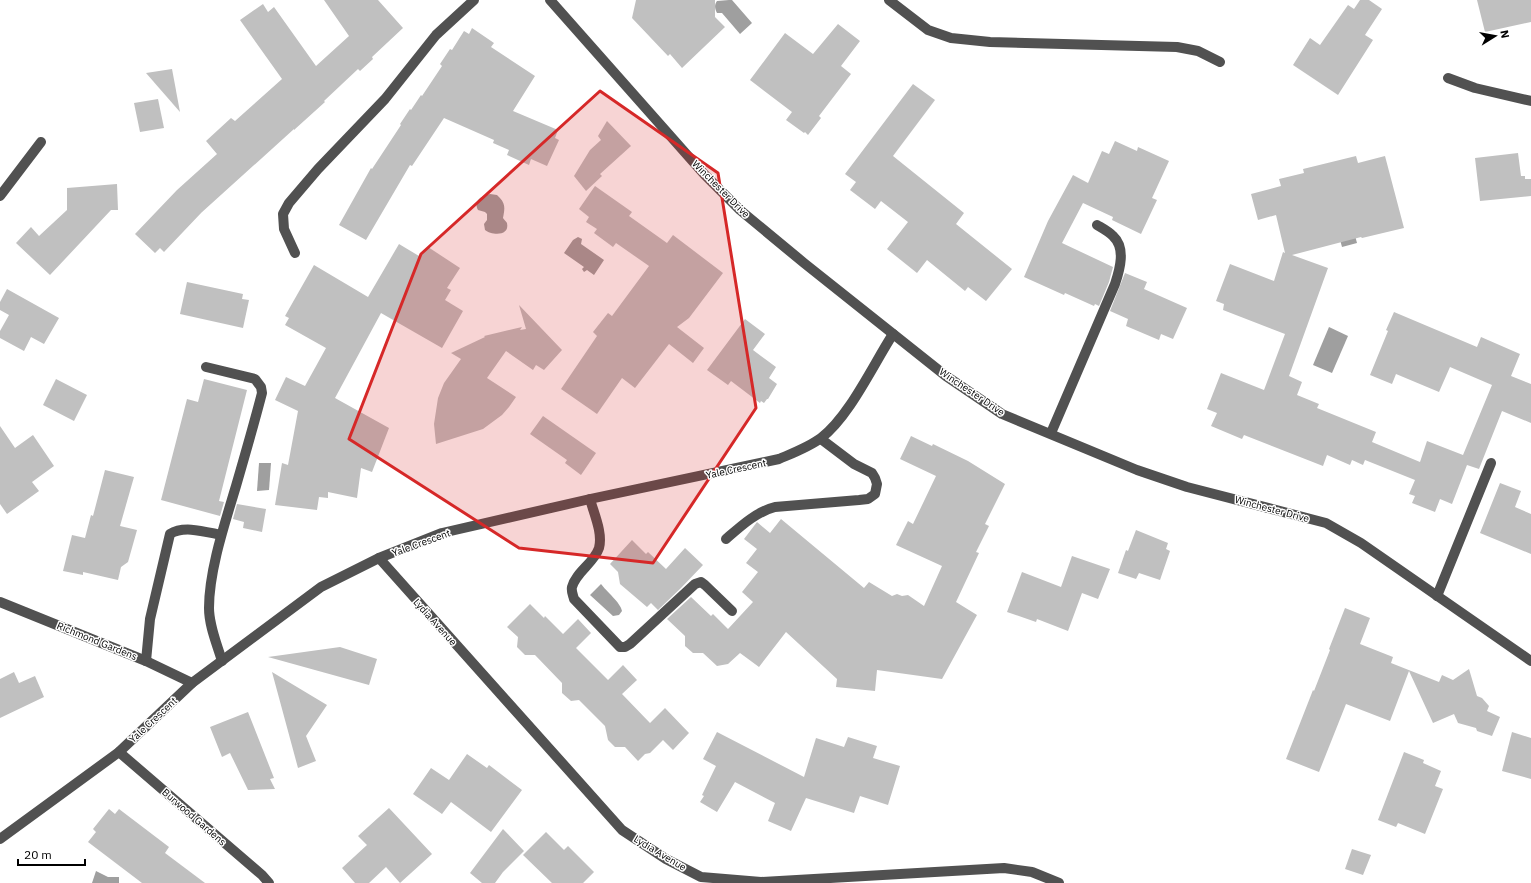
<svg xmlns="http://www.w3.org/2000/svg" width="1531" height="883" viewBox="0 0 1531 883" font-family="'IBM Plex Sans',sans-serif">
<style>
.water{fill:#9f9f9f}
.building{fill:#c0c0c0}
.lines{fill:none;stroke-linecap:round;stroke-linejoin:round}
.minor{stroke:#515151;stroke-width:10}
.marked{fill:#d62828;fill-opacity:0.2;stroke:#d62828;stroke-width:3;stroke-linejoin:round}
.labels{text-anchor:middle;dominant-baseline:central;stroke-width:3;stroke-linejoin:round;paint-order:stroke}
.street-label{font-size:10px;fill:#000;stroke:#fff}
</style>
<rect width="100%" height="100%" fill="#fff"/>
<g class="water">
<path d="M 729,0 L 732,0 L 752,23 L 740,34 L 722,13 L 717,13 C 715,9 714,5 717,1 Z"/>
<path d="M 490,194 L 497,195 C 506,203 505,208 503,218 C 504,220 506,221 507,223 C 510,237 491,235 485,230 L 484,224 L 487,220 L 487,214 L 485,212 L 478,210 C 473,200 482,196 490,194 Z"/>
<polygon points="1349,213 1357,243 1342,247 1334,217"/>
<polygon points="578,237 582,239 581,244 604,260 594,275 587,270 584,272 582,269 584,267 564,253 573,240"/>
<polygon points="1329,327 1348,336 1332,373 1313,365"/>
<polygon points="259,463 271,463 269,490 257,491"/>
<path d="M 601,584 C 606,591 621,603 622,611 L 619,615 L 613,616 L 590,595 Z"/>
<polygon points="96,871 108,877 119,877 119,883 92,883"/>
</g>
<g class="building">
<polygon points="324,0 378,0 403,28 372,57 373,59 360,71 358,69 324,101 325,102 294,130 294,129 201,213 202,212 164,252 160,248 155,253 135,234 177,190 217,154 206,141 231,118 235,121 282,79 240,20 263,4 268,12 274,7 316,66 349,36"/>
<polygon points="636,0 715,0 715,17 725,27 682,68 670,54 668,56 632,18"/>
<polygon points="1360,0 1369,0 1382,9 1365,35 1373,40 1338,95 1293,65 1310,38 1320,45 1348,5 1354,9"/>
<polygon points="1477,0 1531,0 1531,22 1485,32"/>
<polygon points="838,24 860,41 841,66 851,74 819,116 821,118 808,135 805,132 804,133 786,120 792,112 750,80 785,33 813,54"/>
<polygon points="472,28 494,43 491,47 535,76 513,111 558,130 555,138 559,140 547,166 531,159 529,165 507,155 509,150 493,143 494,140 444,118 412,166 410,165 366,240 339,225 371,168 372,169 401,125 400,124 410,109 411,110 421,95 422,96 442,66 440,64 450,49 452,50 464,31 469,34"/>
<polygon points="172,69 180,112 146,73"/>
<polygon points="913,84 935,100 893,156 964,213 956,224 1012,269 986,301 968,287 965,291 927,260 917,273 887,249 908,222 881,201 875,209 850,190 856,182 845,174"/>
<polygon points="158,99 164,128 140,132 134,103"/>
<polygon points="607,121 631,146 600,174 602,176 586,191 574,176 590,150 601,140 598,136"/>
<polygon points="1115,141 1137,151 1138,147 1169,161 1152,198 1157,200 1141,234 1112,220 1113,217 1083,203 1062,243 1113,267 1109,282 1099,306 1095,304 1094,306 1065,293 1064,295 1024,277 1048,221 1073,175 1088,183 1102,151 1109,154"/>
<polygon points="1518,153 1521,176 1525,176 1525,179 1531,179 1531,196 1480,201 1475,158"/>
<polygon points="1356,156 1358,163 1385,156 1404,228 1362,238 1361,237 1292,255 1328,268 1289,376 1302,382 1297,395 1319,404 1317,408 1376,432 1372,442 1420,462 1427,441 1463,455 1492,385 1450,367 1439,392 1396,374 1392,384 1370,375 1388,331 1386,330 1394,312 1477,347 1481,337 1520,354 1511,376 1531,384 1531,423 1502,411 1479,469 1467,465 1452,504 1440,499 1435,512 1412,503 1415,496 1409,494 1415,480 1365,460 1363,465 1352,460 1350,465 1327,455 1323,466 1244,435 1242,439 1211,426 1217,413 1207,409 1221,373 1264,390 1285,334 1223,310 1224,304 1216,301 1230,264 1274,281 1283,252 1285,253 1276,215 1258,220 1251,194 1281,186 1279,179 1304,173 1303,169"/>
<polygon points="117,184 118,210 111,210 50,275 16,243 31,227 39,236 67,210 67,188"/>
<polygon points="595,186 632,212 629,216 667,243 673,235 723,273 689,318 677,327 704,348 693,363 669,344 635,388 622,378 597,414 561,389 597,336 593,332 608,313 612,316 649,266 616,243 613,247 594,233 597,229 586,222 589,217 579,209"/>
<polygon points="399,244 419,256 428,247 460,268 447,288 451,290 445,300 463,311 442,348 381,313 335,398 389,428 372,472 361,468 357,498 328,492 328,498 319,497 317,510 275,505 282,463 288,465 298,411 275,400 286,377 305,386 326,348 285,325 289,318 285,316 314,265 368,297"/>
<polygon points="1125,273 1147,282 1144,289 1187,308 1173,339 1161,334 1159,340 1126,326 1128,319 1110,311"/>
<polygon points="187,282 243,294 242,299 249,300 243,328 180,314"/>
<polygon points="7,289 59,318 44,344 31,337 24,351 0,338 0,331 9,315 0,310 0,302"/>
<polygon points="519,305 562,350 544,370 536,365 533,370 506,351 487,378 516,397 509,407 502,415 483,429 436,444 434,424 438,398 444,383 461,359 451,353 485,337 484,336 522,327 520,330 526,329"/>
<polygon points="745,319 765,334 753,350 776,367 769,378 777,384 768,399 767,399 764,403 761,401 760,403 731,381 728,385 707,370"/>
<polygon points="56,379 87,395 74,421 43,405"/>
<polygon points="204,379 247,390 219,501 224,502 220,516 161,500 187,399 198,402"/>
<polygon points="543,416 596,453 581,475 565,463 567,460 530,434"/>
<polygon points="0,426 15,448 33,435 54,466 32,482 39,491 7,514 0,504"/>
<polygon points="911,436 932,446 933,444 968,461 1005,484 985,524 989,526 976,552 979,553 956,602 977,615 942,679 877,670 875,691 836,687 837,679 786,632 759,667 740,653 728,664 717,666 703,653 693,653 685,646 685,636 667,619 691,597 711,616 713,614 728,629 753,602 742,592 758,572 746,563 757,549 744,539 757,522 770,533 781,519 864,588 869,582 892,596 897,594 902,596 908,595 924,606 942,566 896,545 908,521 913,524 936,476 900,459"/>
<polygon points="105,470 134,477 120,526 137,530 128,562 121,567 118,580 83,572 83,575 63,571 72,535 85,538 91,515 93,516"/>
<polygon points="1500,483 1521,491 1515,507 1531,514 1531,554 1480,533"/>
<polygon points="237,504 266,509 262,532 243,528 244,522 233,519"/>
<polygon points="1136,530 1168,543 1166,549 1170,551 1160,580 1139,573 1136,579 1118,573 1126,550 1128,551"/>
<polygon points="632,540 646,554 648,552 666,569 685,548 703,565 681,588 658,610 651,603 647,607 620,584 618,572 610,564"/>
<polygon points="1072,556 1110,569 1098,599 1082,593 1068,631 1037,619 1036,622 1007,612 1022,572 1061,587"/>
<polygon points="530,604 544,618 545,616 563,634 578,619 591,633 576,648 608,680 623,665 637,680 622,694 650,723 665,708 689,733 673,750 663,740 650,753 645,754 638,761 625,747 615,747 608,740 605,726 579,700 571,701 562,693 562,683 535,655 525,655 517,647 518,637 507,627"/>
<polygon points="1345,608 1370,618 1360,644 1393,657 1391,663 1439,682 1442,675 1453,680 1469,669 1477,696 1482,698 1489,706 1487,711 1500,717 1492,736 1477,731 1476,728 1458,723 1454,714 1433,723 1409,671 1390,721 1346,704 1319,772 1286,759 1313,690 1314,691 1330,650 1329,649"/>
<polygon points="340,647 377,659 369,685 268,657"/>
<polygon points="14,672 19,683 35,676 44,697 0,718 0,679"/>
<polygon points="272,672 327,705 306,736 316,761 298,768"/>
<polygon points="248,712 274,778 270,779 275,789 248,790 230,753 222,757 210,727"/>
<polygon points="717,732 804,777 816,738 844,747 848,737 877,746 873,758 900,766 888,805 860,796 854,813 806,798 791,831 768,821 775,803 735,782 717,812 700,802 704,796 702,795 716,766 703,759"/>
<polygon points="1512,732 1531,738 1531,779 1502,771"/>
<polygon points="1404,752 1424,760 1423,763 1441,771 1435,786 1443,789 1425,834 1398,823 1396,827 1378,820"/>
<polygon points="467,754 487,768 489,765 522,790 491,832 451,802 442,814 413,794 431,768 449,780"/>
<polygon points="389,808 432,854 400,883 386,867 369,883 355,883 342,868 367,845 358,836"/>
<polygon points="109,809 115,814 119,809 169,847 165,853 205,883 142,883 88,842 96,832 93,829"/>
<polygon points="503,829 524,851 503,872 495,883 482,883 470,873"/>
<polygon points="546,832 564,850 568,846 594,872 583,883 552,883 523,855"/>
<polygon points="1352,849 1371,855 1363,875 1345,869"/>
</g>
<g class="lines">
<g class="minor">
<polyline points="550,0 704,174 740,210 804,263 946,376 1002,414 1137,470 1187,487 1326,523 1361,543 1531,661"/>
<polyline points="889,0 928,30 951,38 990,42 1177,47 1198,51 1220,62"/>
<polyline points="1448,78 1475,88 1531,101"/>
<polyline points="0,196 41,142"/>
<polyline points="295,253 284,229 283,214 289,203 318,169 385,99 436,35 474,0"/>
<path d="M 206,367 L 255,379 L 261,387 L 262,393 C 254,424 245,455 236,486 C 225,523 209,570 209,608 C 209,626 217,644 222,661"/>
<path d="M 1051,433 L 1115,284 C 1120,269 1126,248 1113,236 C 1108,231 1102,228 1097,225"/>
<path d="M 590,499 C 594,514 603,533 599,548 C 594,563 576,572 572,587 C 571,591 573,595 574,599 L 620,647 L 625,647 L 630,644 L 695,584 L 701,582 L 705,585 L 732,611"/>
<path d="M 726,539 C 741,526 756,512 775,507 L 859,500 L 868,499 L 875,494 L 877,484 L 875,478 L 872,473 L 854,464 L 821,439"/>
<polyline points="379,558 622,830 666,859 701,877 761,882 1004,868 1032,872 1059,883"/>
<polyline points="1437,596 1491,463"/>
<polyline points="0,602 146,661 192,683"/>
<path d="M 146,661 L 150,619 L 170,534 C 184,525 206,532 221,535"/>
<polyline points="119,752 262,875 269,883"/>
<path d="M 0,839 L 119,752 L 192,683 L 321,587 L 379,558 L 442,533 L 590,499 L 779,459 C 793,453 809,447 821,438 C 849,417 873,365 893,334"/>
</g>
</g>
<path class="marked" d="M 600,91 L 718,173 L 756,408 L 653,563 L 519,548 L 349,439 L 421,254 Z"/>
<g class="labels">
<g class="street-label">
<text transform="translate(721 189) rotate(45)">Winchester Drive</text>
<text transform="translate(972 392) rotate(34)">Winchester Drive</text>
<text transform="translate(736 469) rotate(-12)">Yale Crescent</text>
<text transform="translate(1272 509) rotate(15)">Winchester Drive</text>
<text transform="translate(421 543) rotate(-20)">Yale Crescent</text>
<text transform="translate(435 622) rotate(48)">Lydia Avenue</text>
<text transform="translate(97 641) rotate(22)">Richmond Gardens</text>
<text transform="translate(153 720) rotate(-43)">Yale Crescent</text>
<text transform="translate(194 817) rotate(41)">Burwood Gardens</text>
<text transform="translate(660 853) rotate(31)">Lydia Avenue</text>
</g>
</g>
<g transform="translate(1495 36) rotate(79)" stroke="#ffffff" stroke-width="3" paint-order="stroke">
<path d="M0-3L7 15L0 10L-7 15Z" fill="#000000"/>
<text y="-6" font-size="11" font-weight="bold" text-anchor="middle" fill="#000000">N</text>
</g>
<path d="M18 859v6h67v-6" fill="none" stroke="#000000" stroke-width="2"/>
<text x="24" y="859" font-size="12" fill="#000000" stroke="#ffffff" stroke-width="3" paint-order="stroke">20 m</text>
</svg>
